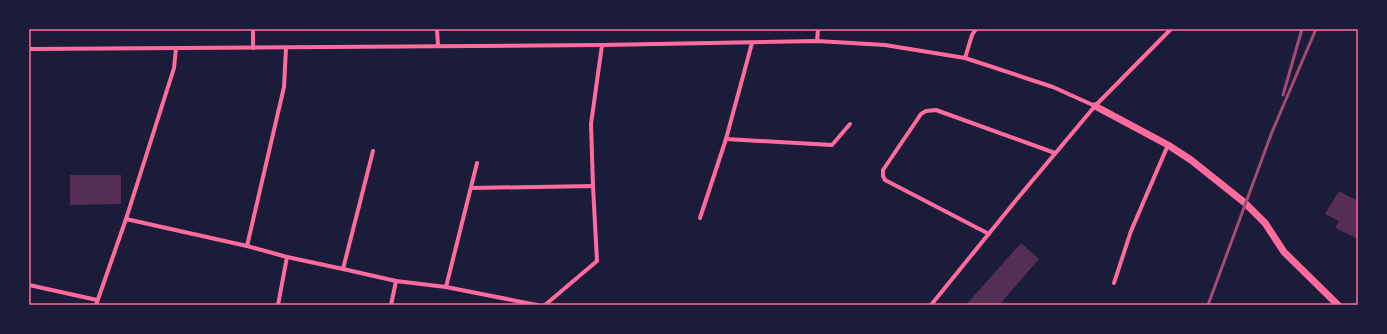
<svg xmlns="http://www.w3.org/2000/svg" width="1387" height="334" viewBox="0 0 1387 334" font-family="Lora,serif">
<style>
.building{fill:#542f53}
.lines{fill:none;stroke-linecap:round;stroke-linejoin:round}
.minor{stroke:#ff6b9d;stroke-width:4}
.tertiary{stroke:#ff6b9d;stroke-width:7}
.rail{stroke:#a44b75;stroke-width:3}
.neatline{fill:none;stroke:#ff6b9d;stroke-width:1.5}
</style>
<rect width="100%" height="100%" fill="#1b1b3a"/>
<g class="building">
<polygon points="70,175 121,175 121,204 70,205"/>
<polygon points="1339,191 1358,201 1358,239 1335,228 1339,221 1325,214"/>
<polygon points="1021,243 1039,259 1000,304 1002,305 966,305"/>
</g>
<g class="lines">
<g class="minor">
<polyline points="253,29 253,48"/>
<polyline points="437,29 438,46"/>
<polyline points="817,41 818,29"/>
<polyline points="29,49 602,45 817,41 885,45 965,58 1053,87 1095,106"/>
<polyline points="965,58 972,35 976,29"/>
<polyline points="726,139 832,145 850,124"/>
<polyline points="593,186 591,124 602,45"/>
<polyline points="471,188 593,186 597,261 545,305"/>
<polyline points="700,218 726,139 752,43"/>
<polyline points="126,219 247,246 284,87 286,48"/>
<polyline points="989,234 885,180 883,176 883,170 921,114 926,111 936,110 1055,153"/>
<polyline points="247,246 287,257 278,305"/>
<polyline points="287,257 343,269 373,151"/>
<polyline points="343,269 396,281 391,305"/>
<polyline points="396,281 446,287 477,163"/>
<polyline points="1114,283 1131,231 1168,145"/>
<polyline points="29,285 97,300"/>
<polyline points="446,287 537,305"/>
<polyline points="96,305 126,219 174,68 176,48"/>
<polyline points="931,305 1017,199 1095,106 1171,29"/>
</g>
<polyline class="tertiary" points="1095,106 1168,145 1191,160 1245,203 1265,223 1284,252 1338,305"/>
<g class="rail">
<polyline points="1283,95 1302,29"/>
<polyline points="1208,305 1272,132 1316,29"/>
</g>
</g>
<rect width="1387" height="334" fill="none" stroke="#1b1b3a" stroke-width="60"/>
<rect x="30" y="30" width="1327" height="274" class="neatline"/>
</svg>
